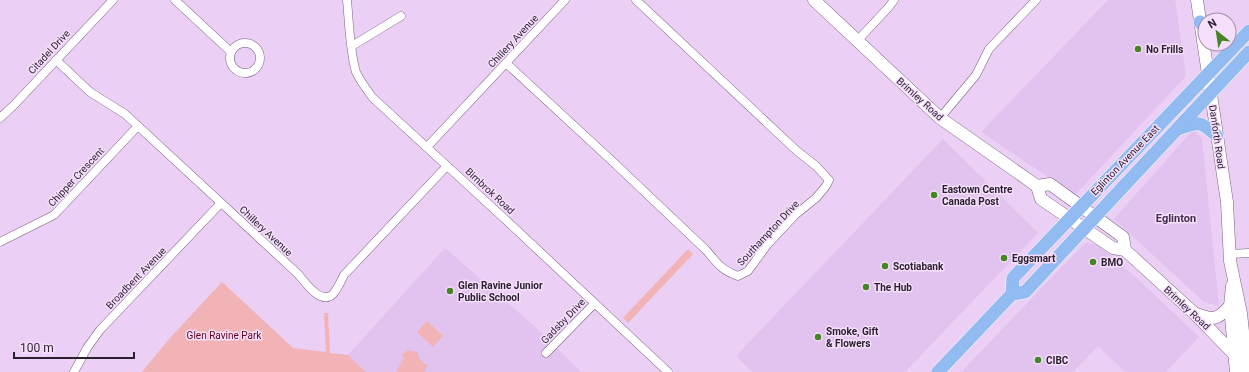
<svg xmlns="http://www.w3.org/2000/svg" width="1249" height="372" viewBox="0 0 1249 372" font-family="Roboto,sans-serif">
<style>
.built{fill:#e2c2ee}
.green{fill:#f1b3b5}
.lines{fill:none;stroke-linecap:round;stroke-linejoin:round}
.minor-casing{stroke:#796182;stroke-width:9}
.secondary-casing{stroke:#796182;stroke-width:13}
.primary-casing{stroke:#fff;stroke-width:14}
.minor{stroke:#fff;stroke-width:8}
.secondary{stroke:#fff;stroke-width:12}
.primary{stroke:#92bbf2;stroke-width:13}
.poi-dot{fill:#468524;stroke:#f5dffd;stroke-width:1.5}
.labels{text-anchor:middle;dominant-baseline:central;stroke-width:3;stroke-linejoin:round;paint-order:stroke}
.street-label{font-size:10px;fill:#291f2d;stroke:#f5dffd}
.poi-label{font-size:10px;font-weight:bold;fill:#291f2d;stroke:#f5dffd;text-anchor:start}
.park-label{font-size:10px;fill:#610019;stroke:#f5dffd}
.neighbourhood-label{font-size:11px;font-weight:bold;fill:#432d4b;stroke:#f5dffd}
</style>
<rect width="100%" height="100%" fill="#ebcff5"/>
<g class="built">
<polygon points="1108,0 1175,0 1186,76 1075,195 981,132"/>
<polygon points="1193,130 1202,139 1219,306 1204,302 1114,219"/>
<polygon points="943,139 1038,233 905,372 752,372 736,356"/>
<polygon points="1085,243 1097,244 1140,281 1199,337 1166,372 1125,372 1098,346 1073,372 961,372"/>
<polygon points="445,248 543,334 581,372 366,372 348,355"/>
</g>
<g class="green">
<polygon points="688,249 693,254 628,323 623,318"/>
<polygon points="222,282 293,348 326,352 324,313 328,313 330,353 348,355 366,372 142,372 170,338"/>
<polygon points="427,321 443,336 433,347 417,332"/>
<polygon points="408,350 418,352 418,356 424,364 428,364 424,372 396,372 404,358 402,355"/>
</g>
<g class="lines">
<g class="minor-casing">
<g id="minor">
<polyline points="175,0 231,52"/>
<path d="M 347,0 C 349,21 350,53 356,72 C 360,81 367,90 373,98 L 507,221 L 668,372"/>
<polyline points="857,41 888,8 894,0"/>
<circle cx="245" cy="58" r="15"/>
<polyline points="352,46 401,16"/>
<path d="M 56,60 L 90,92 L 125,114 L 298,274 C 305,282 321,306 333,294 C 337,290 341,281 344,275 L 447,166"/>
<path d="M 506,63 L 611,160 L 706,250 C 717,263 721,270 738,276 L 748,271 L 767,245 L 795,215 L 816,198 L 826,186 L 829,180 L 816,166 L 797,151 L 636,0"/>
<polyline points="0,118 14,105 113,0"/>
<polyline points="940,118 976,75 989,49 1036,0"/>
<polyline points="427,147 565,0"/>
<polyline points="0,242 54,215 138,126"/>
<polyline points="1230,254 1249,253"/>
<polyline points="546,353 594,304"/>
<polyline points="74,372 87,348 100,330 221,203"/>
</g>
</g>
<g class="secondary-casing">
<g id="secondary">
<polyline points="814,0 940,118 1037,186 1041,199 1113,248 1125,250 1194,313 1234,354 1249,366"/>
<polyline points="1197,0 1227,202 1230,261 1241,313 1247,369"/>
<polyline points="1037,186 1050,184 1123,237 1125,250"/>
<polyline points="1232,286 1230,306 1236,372"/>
<path d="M 1197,314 C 1214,321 1218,319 1230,306"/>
</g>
</g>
<g class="primary-casing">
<g id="primary">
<polyline points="1200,22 1205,29"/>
<path d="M 1178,129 C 1199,122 1200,120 1217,136"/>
<polyline points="1012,294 1013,278 1249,31"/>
<polyline points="938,372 1012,294 1025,292 1249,52"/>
</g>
</g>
<use href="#minor" class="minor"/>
<use href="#secondary" class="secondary"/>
<use href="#primary" class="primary"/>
</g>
<g class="poi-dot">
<circle cx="1138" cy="49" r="4"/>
<circle cx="934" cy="195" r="4"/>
<circle cx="1004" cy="258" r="4"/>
<circle cx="1093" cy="262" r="4"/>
<circle cx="885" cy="266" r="4"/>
<circle cx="866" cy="287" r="4"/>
<circle cx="450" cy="291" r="4"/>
<circle cx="818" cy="337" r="4"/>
<circle cx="1038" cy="360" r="4"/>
</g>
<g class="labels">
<g class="street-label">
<text transform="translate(513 41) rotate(-47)">Chillery Avenue</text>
<text transform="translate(49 52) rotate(-47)">Citadel Drive</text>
<text transform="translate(920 99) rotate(42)">Brimley Road</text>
<text transform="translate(1217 137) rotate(82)">Danforth Road</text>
<text transform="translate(1125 160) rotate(-46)">Eglinton Avenue East</text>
<text transform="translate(76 177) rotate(-47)">Chipper Crescent</text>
<text transform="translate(490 191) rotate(43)">Bimbrok Road</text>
<text transform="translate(266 231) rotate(43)">Chillery Avenue</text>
<text transform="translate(768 233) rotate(-47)">Southampton Drive</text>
<text transform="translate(136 278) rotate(-46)">Broadbent Avenue</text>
<text transform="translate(1187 308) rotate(43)">Brimley Road</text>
<text transform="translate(563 321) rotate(-46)">Gadsby Drive</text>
</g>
<g class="poi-label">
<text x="1146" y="49">No Frills</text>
<text x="942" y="189">Eastown Centre<tspan x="942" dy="12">Canada Post</tspan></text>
<text x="1012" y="258">Eggsmart</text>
<text x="1101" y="262">BMO</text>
<text x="893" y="266">Scotiabank</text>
<text x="458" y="285">Glen Ravine Junior<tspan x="458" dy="12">Public School</tspan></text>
<text x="874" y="287">The Hub</text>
<text x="826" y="331">Smoke, Gift<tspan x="826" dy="12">&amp; Flowers</tspan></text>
<text x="1046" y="360">CIBC</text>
</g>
<g class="park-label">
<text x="224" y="335">Glen Ravine Park</text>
</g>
<g class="neighbourhood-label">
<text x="1176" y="218">Eglinton</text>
</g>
</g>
<g transform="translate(1217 32) rotate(330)"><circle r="19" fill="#f5dffd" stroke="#a392aa"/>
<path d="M0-3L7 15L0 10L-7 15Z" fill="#468524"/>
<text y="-6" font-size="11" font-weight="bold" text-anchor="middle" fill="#291f2d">N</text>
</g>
<path d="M14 352v6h120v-6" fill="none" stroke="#291f2d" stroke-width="2"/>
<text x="20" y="352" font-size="12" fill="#291f2d" stroke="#f5dffd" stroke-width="3" paint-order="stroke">100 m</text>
</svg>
